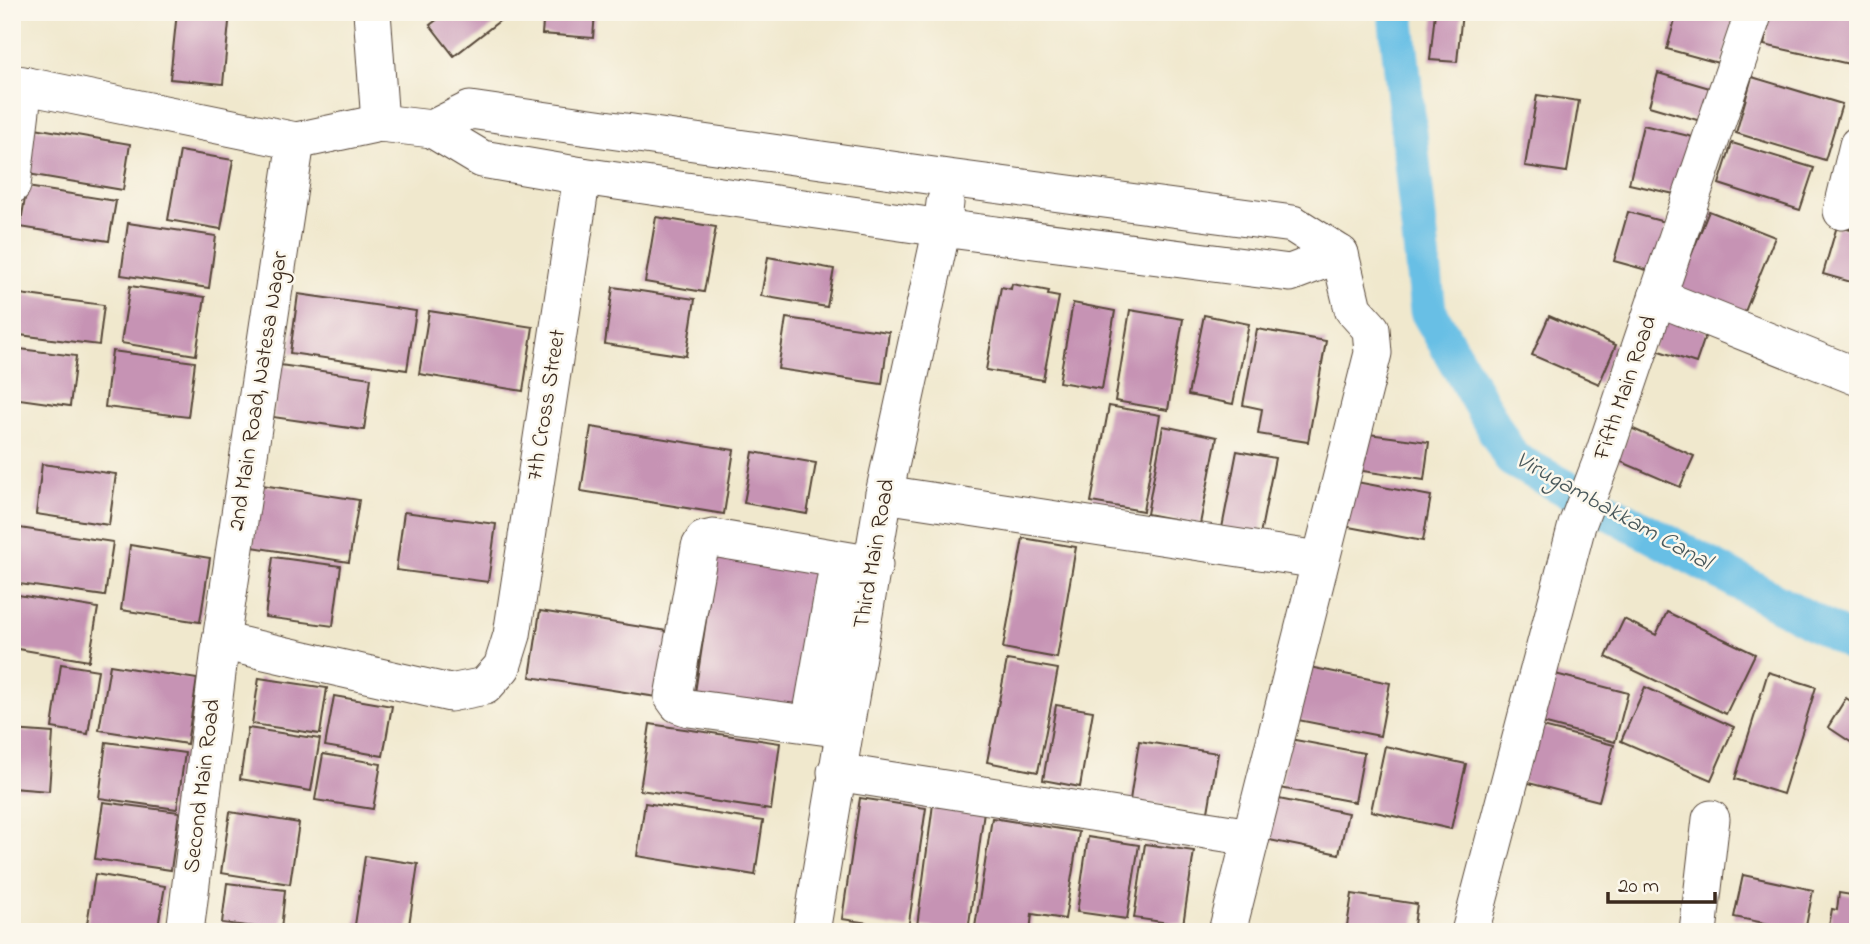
<svg xmlns="http://www.w3.org/2000/svg" width="1870" height="944" viewBox="0 0 1870 944" font-family="'Indie Flower',sans-serif">
<style>
.lines{fill:none;stroke-linecap:round;stroke-linejoin:round}
.stream{stroke:#67bfe5;stroke-width:10}
.canal{stroke:#67bfe5;stroke-width:37}
.building{fill:#c693b4}
.street-casing{stroke:#564638;stroke-width:39}
.street{stroke:#fff;stroke-width:37}
.labels{text-anchor:middle;dominant-baseline:central;stroke-width:5;stroke-linejoin:round;paint-order:stroke}
.street-label{font-size:23px;fill:#3b2a1e;stroke:#fbf7ec}
.water-label{font-size:24px;font-style:italic;fill:#48575a;stroke:#fbf7ec}
</style>
<rect width="100%" height="100%" fill="#fbf7ec"/>
<filter id="ink" filterUnits="userSpaceOnUse"><feTurbulence type="fractalNoise" baseFrequency=".0143" numOctaves="2"/><feDisplacementMap in="SourceGraphic" scale="14" xChannelSelector="R" yChannelSelector="G"/><feConvolveMatrix kernelMatrix="1 2 1 2 8 2 1 2 1" color-interpolation-filters="sRGB"/></filter>
<filter id="wash" filterUnits="userSpaceOnUse"><feTurbulence type="fractalNoise" baseFrequency=".00686" numOctaves="4" result="noise"/><feDisplacementMap in="SourceGraphic" scale="28" xChannelSelector="R" yChannelSelector="G"/><feGaussianBlur stdDeviation="1.57" result="paint"/><feColorMatrix in="noise" values="0 0 0 0 0 0 0 0 0 0 0 0 0 0 0 0 0 1.4 0 .05"/><feComposite in="paint" operator="in"/></filter>
<g filter="url(#wash)">
<rect width="100%" height="100%" fill="#f0e8cd"/>
<g class="lines">
<polyline class="stream" points="1378,12 1397,22"/>
<polyline class="canal" points="1398,12 1397,22 1428,311 1512,459 1858,646"/>
</g>
<g id="blocks">
<g class="building">
<polygon points="177,12 230,12 223,84 170,79"/>
<polygon points="447,12 511,12 454,56 430,25"/>
<polygon points="544,12 595,12 593,38 542,34"/>
<polygon points="1435,12 1462,12 1457,62 1430,60"/>
<polygon points="1677,12 1737,12 1722,64 1667,49"/>
<polygon points="1771,12 1858,12 1858,47 1854,65 1764,45"/>
<polygon points="1658,73 1713,89 1704,122 1649,106"/>
<polygon points="1752,77 1842,104 1825,160 1736,133"/>
<polygon points="1537,95 1579,101 1567,172 1525,166"/>
<polygon points="1643,125 1693,137 1679,195 1629,184"/>
<polygon points="23,126 130,144 123,190 16,172"/>
<polygon points="1732,143 1814,168 1800,210 1719,184"/>
<polygon points="180,151 233,160 221,229 168,220"/>
<polygon points="27,187 116,201 109,241 20,227"/>
<polygon points="1709,211 1775,237 1744,314 1678,288"/>
<polygon points="1628,212 1668,223 1654,272 1614,261"/>
<polygon points="656,217 716,227 704,292 645,282"/>
<polygon points="128,223 216,236 209,288 121,275"/>
<polygon points="1837,226 1858,232 1858,284 1823,274"/>
<polygon points="768,257 834,269 827,307 761,296"/>
<polygon points="1012,284 1049,291 1048,295 1059,297 1043,380 986,370 1001,287 1011,289"/>
<polygon points="130,286 205,297 196,355 121,343"/>
<polygon points="613,287 695,299 686,356 605,344"/>
<polygon points="12,293 104,305 99,345 12,334"/>
<polygon points="298,294 416,311 407,370 290,353"/>
<polygon points="1073,303 1115,311 1102,389 1059,382"/>
<polygon points="1130,310 1183,319 1168,410 1115,401"/>
<polygon points="429,311 533,327 523,391 419,374"/>
<polygon points="1204,315 1249,324 1233,404 1188,395"/>
<polygon points="1549,316 1616,345 1599,384 1532,355"/>
<polygon points="1664,316 1707,331 1696,363 1653,349"/>
<polygon points="786,318 889,332 882,384 778,369"/>
<polygon points="1257,329 1326,341 1308,442 1258,434 1262,409 1243,405"/>
<polygon points="12,348 76,356 70,406 12,398"/>
<polygon points="112,351 195,362 188,417 105,407"/>
<polygon points="280,365 371,378 364,430 273,417"/>
<polygon points="1109,406 1160,415 1143,511 1091,502"/>
<polygon points="1163,426 1217,437 1200,524 1147,514"/>
<polygon points="591,427 734,450 724,514 581,491"/>
<polygon points="1631,428 1694,456 1680,487 1617,460"/>
<polygon points="1361,433 1429,442 1424,480 1356,470"/>
<polygon points="1237,451 1275,458 1260,535 1222,528"/>
<polygon points="753,452 816,463 807,514 744,503"/>
<polygon points="42,464 116,474 109,525 36,514"/>
<polygon points="1346,480 1431,496 1423,541 1338,525"/>
<polygon points="262,485 359,500 349,562 252,547"/>
<polygon points="404,512 496,524 488,582 396,570"/>
<polygon points="13,527 113,542 105,596 12,583"/>
<polygon points="1023,538 1076,547 1057,658 1003,648"/>
<polygon points="130,545 210,558 200,622 121,610"/>
<polygon points="717,548 828,564 806,715 694,699"/>
<polygon points="273,557 341,566 333,626 265,617"/>
<polygon points="12,594 98,608 89,661 12,648"/>
<polygon points="540,611 674,632 663,698 530,677"/>
<polygon points="1667,612 1755,654 1726,714 1606,657 1624,619 1656,635"/>
<polygon points="1007,660 1058,669 1038,772 987,762"/>
<polygon points="61,664 98,670 88,734 52,728"/>
<polygon points="110,665 197,679 187,744 99,730"/>
<polygon points="1304,666 1390,683 1380,736 1293,719"/>
<polygon points="1544,671 1628,693 1615,742 1531,720"/>
<polygon points="1768,672 1816,687 1783,794 1735,779"/>
<polygon points="259,678 327,688 320,734 252,724"/>
<polygon points="1645,687 1734,727 1711,780 1621,741"/>
<polygon points="334,696 392,706 383,756 325,746"/>
<polygon points="1846,698 1858,706 1858,747 1828,727"/>
<polygon points="1056,705 1093,711 1080,787 1043,780"/>
<polygon points="1527,723 1614,745 1599,801 1513,779"/>
<polygon points="650,724 780,743 771,810 640,790"/>
<polygon points="248,728 320,739 311,791 240,779"/>
<polygon points="12,730 53,733 49,791 12,788"/>
<polygon points="1290,739 1364,753 1355,802 1280,788"/>
<polygon points="1139,741 1218,753 1208,812 1130,800"/>
<polygon points="106,742 185,753 177,809 99,798"/>
<polygon points="1385,746 1466,764 1451,829 1371,811"/>
<polygon points="323,754 381,764 373,809 315,800"/>
<polygon points="1269,797 1348,813 1339,854 1260,838"/>
<polygon points="860,798 926,808 908,929 842,919"/>
<polygon points="103,802 179,812 171,870 95,859"/>
<polygon points="645,803 763,821 755,875 637,856"/>
<polygon points="933,804 984,811 968,932 917,926"/>
<polygon points="230,812 299,823 290,884 221,873"/>
<polygon points="992,818 1079,832 1065,919 1032,914 1030,932 1006,932 975,927"/>
<polygon points="1088,837 1139,845 1127,919 1077,912"/>
<polygon points="1145,844 1194,851 1183,925 1134,918"/>
<polygon points="365,856 418,864 408,932 354,932"/>
<polygon points="95,874 165,886 157,932 86,930"/>
<polygon points="1743,875 1813,890 1805,931 1734,917"/>
<polygon points="227,883 285,890 281,930 222,923"/>
<polygon points="1839,893 1858,896 1858,932 1828,932 1832,909 1837,910"/>
<polygon points="1352,894 1417,904 1413,932 1346,932"/>
</g>
</g>
</g>
<g filter="url(#ink)">
<use href="#blocks" fill-opacity="0" stroke="#564638" stroke-width="2"/>
<g class="lines">
<g class="street-casing">
<g id="street">
<polyline points="372,12 380,123"/>
<polyline points="12,83 296,141 380,123 432,129 482,159 582,176 942,228 1290,273 1340,254"/>
<polyline points="432,129 470,110 948,178 1293,224 1340,254 1353,309 1371,329 1373,353 1227,932"/>
<polyline points="12,185 24,85"/>
<polyline points="1842,211 1858,145"/>
<polyline points="1657,297 1858,377"/>
<polyline points="884,494 1319,560"/>
<polyline points="221,641 450,693 485,686 502,667 512,635 582,176"/>
<polyline points="810,724 839,560"/>
<polyline points="843,729 689,708 678,704 673,697 700,547 704,540 713,538 874,565"/>
<polyline points="836,772 1251,837"/>
<polyline points="185,932 221,641 296,141"/>
<polyline points="811,932 884,494 942,228 945,203"/>
<polyline points="1470,932 1577,525 1602,460 1754,12"/>
<polyline points="1698,932 1711,819"/>
</g>
</g>
<use href="#street" class="street"/>
</g>
</g>
<g class="labels">
<g class="street-label">
<text transform="translate(1626 388) rotate(-71)">Fifth Main Road</text>
<text transform="translate(259 391) rotate(-81)">2nd Main Road, Natesa Nagar</text>
<text transform="translate(547 405) rotate(-81)">7th Cross Street</text>
<text transform="translate(875 554) rotate(-80)">Third Main Road</text>
<text transform="translate(203 786) rotate(-83)">Second Main Road</text>
</g>
<g class="water-label">
<text transform="translate(1613 512) rotate(29)">Virugambakkam Canal</text>
</g>
</g>
<rect width="1870" height="944" fill="none" stroke="#fbf7ec" stroke-width="42"/>
<path d="M1608 892v10h107v-10" fill="none" stroke="#3b2a1e" stroke-width="3.5"/>
<text x="1618" y="892" font-size="21" fill="#3b2a1e" stroke="#fbf7ec" stroke-width="5" paint-order="stroke">20 m</text>
</svg>
